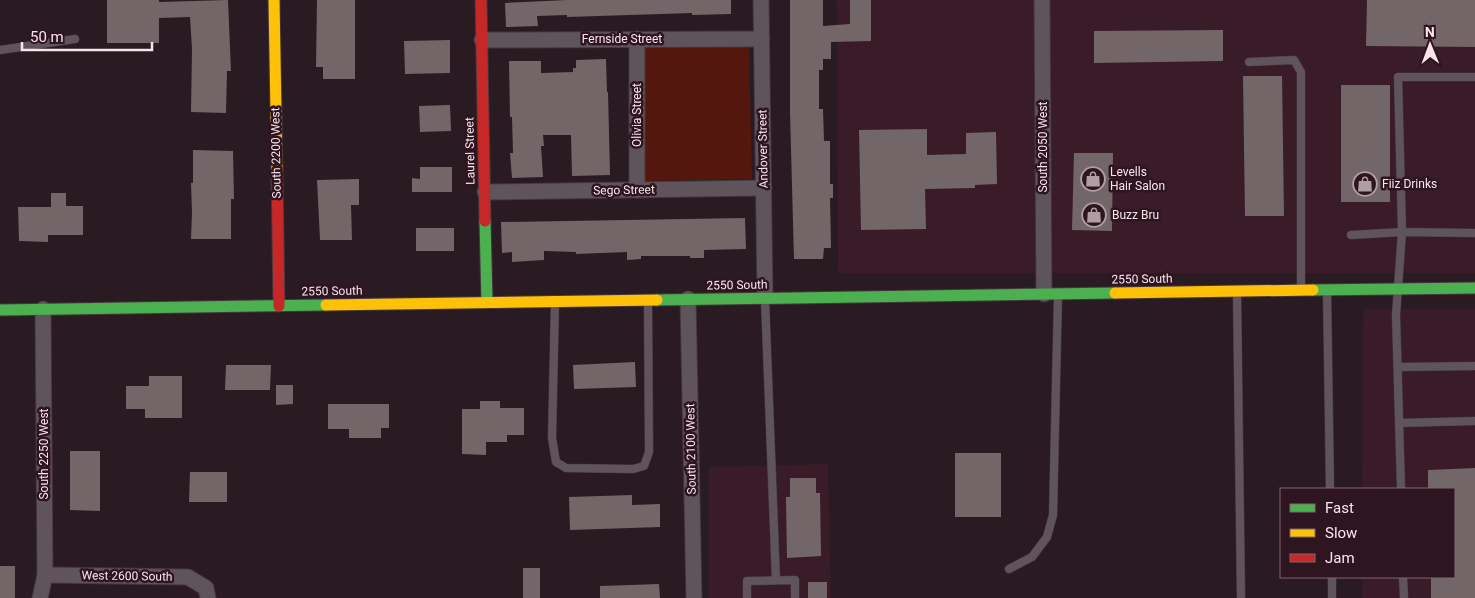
<svg xmlns="http://www.w3.org/2000/svg" width="1475" height="598" viewBox="0 0 1475 598" font-family="Roboto,sans-serif">
<style>
.built{fill:#3a1c29}
.green{fill:#54170e}
.building{fill:#736669}
.lines{fill:none;stroke-linecap:round;stroke-linejoin:round}
.lane-casing{stroke:#45383d;stroke-width:9}
.street-casing{stroke:#45383d;stroke-width:17}
.fast-casing{stroke:#45383d;stroke-width:13}
.slow-casing{stroke:#45383d;stroke-width:13}
.jam-casing{stroke:#45383d;stroke-width:13}
.lane{stroke:#60545c;stroke-width:8}
.street{stroke:#60545c;stroke-width:15}
.fast{stroke:#4caf50;stroke-width:11}
.slow{stroke:#ffc107;stroke-width:11}
.jam{stroke:#c62828;stroke-width:11}
.labels{text-anchor:middle;dominant-baseline:central;stroke-width:5;stroke-linejoin:round;paint-order:stroke}
.street-label{font-size:12px;fill:#f8e5ec;stroke:#2f1520}
.poi-label{font-size:12px;fill:#f8e5ec;stroke:#2f1520;text-anchor:start}
</style>
<rect width="100%" height="100%" fill="#291b21"/>
<g class="built">
<polygon points="837,0 1475,0 1475,273 838,273"/>
<polygon points="1363,309 1475,309 1475,598 1362,598 1362,577 1454,577 1454,489 1362,489"/>
<polygon points="828,464 831,598 709,598 709,467"/>
</g>
<polygon class="green" points="749,45 752,179 644,181 641,47"/>
<g class="building">
<polygon points="107,0 159,0 159,2 228,0 231,71 227,71 226,113 191,112 192,49 190,17 159,18 159,43 107,43"/>
<polygon points="317,0 355,0 355,79 323,79 323,67 316,67"/>
<polygon points="567,0 731,0 731,14 692,15 692,13 567,17 567,15 537,16 538,26 506,27 505,3"/>
<polygon points="790,0 823,0 823,26 850,24 850,0 871,0 871,41 831,42 831,59 823,59 823,70 819,70 819,109 823,109 824,141 830,141 830,184 833,184 833,198 830,198 831,248 824,248 823,259 794,259 790,112"/>
<polygon points="1367,0 1475,0 1475,47 1366,46"/>
<polygon points="1223,30 1223,61 1094,63 1094,31"/>
<polygon points="450,40 450,73 405,74 404,41"/>
<polygon points="606,59 607,92 608,92 610,175 572,176 571,135 543,135 544,146 541,146 543,177 512,178 510,153 513,153 512,117 510,117 509,61 541,61 541,73 573,72 573,68 576,68 576,60"/>
<polygon points="1243,76 1282,76 1284,216 1245,216"/>
<rect x="1341" y="85" width="49" height="117"/>
<polygon points="450,105 451,131 420,132 419,106"/>
<polygon points="927,129 927,155 966,154 966,133 996,132 997,184 975,185 975,188 925,189 926,229 861,230 859,130"/>
<polygon points="193,150 233,151 234,199 231,199 231,239 191,239 192,213 191,183 193,183"/>
<polygon points="1074,153 1113,153 1112,231 1072,230"/>
<polygon points="420,167 452,167 452,192 412,192 412,178 420,179"/>
<polygon points="359,179 359,205 351,205 352,240 320,240 317,180"/>
<polygon points="51,193 66,193 66,206 83,206 83,235 48,235 48,242 19,241 18,207 51,207"/>
<polygon points="745,218 746,249 704,250 704,258 690,258 690,256 641,256 641,259 627,260 627,252 576,254 576,252 544,251 544,260 512,262 512,252 502,253 501,222"/>
<rect x="416" y="228" width="38" height="23"/>
<polygon points="635,362 636,387 574,389 573,365"/>
<polygon points="226,365 271,365 270,390 225,390"/>
<polygon points="149,376 182,376 182,418 145,418 145,409 126,409 126,386 149,386"/>
<polygon points="276,385 293,385 293,404 276,405"/>
<polygon points="480,401 500,401 500,408 524,408 524,435 507,435 507,442 486,442 486,455 462,454 462,409 480,409"/>
<polygon points="328,404 389,404 389,428 381,428 381,438 349,438 349,429 328,429"/>
<polygon points="70,451 100,451 100,511 70,510"/>
<rect x="955" y="453" width="46" height="64"/>
<polygon points="1475,468 1475,598 1431,598 1431,577 1454,577 1454,489 1428,489 1428,470"/>
<polygon points="190,472 227,472 227,502 189,502"/>
<polygon points="790,478 816,478 816,493 820,493 821,556 787,558 786,497 790,497"/>
<polygon points="632,495 632,505 660,504 660,527 570,530 569,497"/>
<rect x="0" y="566" width="15" height="32"/>
<rect x="523" y="568" width="17" height="30"/>
<rect x="808" y="582" width="19" height="16"/>
<polygon points="659,584 660,598 600,598 600,586"/>
</g>
<g class="lines">
<g class="lane-casing">
<g id="lane">
<polyline points="0,50 75,39"/>
<polyline points="1249,62 1294,60 1301,72 1301,290"/>
<polyline points="1351,235 1402,232 1475,233"/>
<polyline points="1327,291 1330,489"/>
<polyline points="1237,293 1241,598"/>
<polyline points="765,300 776,580"/>
<polyline points="555,303 552,438 556,462 566,468 633,469 644,466 649,452 648,301"/>
<polyline points="1398,367 1475,366"/>
<polyline points="1399,423 1475,421"/>
<polyline points="1401,489 1396,315 1402,232 1398,77 1475,77"/>
<polyline points="1009,569 1032,557 1047,537 1053,515 1058,296"/>
<polyline points="1332,577 1332,598"/>
<polyline points="1403,577 1404,598"/>
<polyline points="747,598 747,581 795,580 795,598"/>
</g>
</g>
<g class="street-casing">
<g id="street">
<polyline points="761,0 765,298"/>
<polyline points="1042,0 1044,294"/>
<polyline points="637,39 637,190"/>
<polyline points="482,40 762,39"/>
<polyline points="485,192 764,188"/>
<polyline points="688,299 694,598"/>
<polyline points="45,575 188,577 206,588 208,598"/>
<polyline points="40,598 45,575 43,309"/>
</g>
</g>
<g class="fast-casing">
<g id="fast">
<polyline points="485,221 487,302"/>
<polyline points="1313,290 1475,288"/>
<polyline points="657,300 1115,293"/>
<polyline points="0,310 326,305"/>
</g>
</g>
<g class="slow-casing">
<g id="slow">
<polyline points="274,0 277,170"/>
<polyline points="1115,293 1313,290"/>
<polyline points="326,305 657,300"/>
</g>
</g>
<g class="jam-casing">
<g id="jam">
<polyline points="481,0 485,221"/>
<polyline points="277,170 279,306"/>
</g>
</g>
<use href="#lane" class="lane"/>
<use href="#street" class="street"/>
<use href="#fast" class="fast"/>
<use href="#slow" class="slow"/>
<use href="#jam" class="jam"/>
</g>
<defs>
<g id="shop-ring" transform="scale(1.25)"><circle r="9.5" fill="#2f1520" stroke="#b09ea5" stroke-width="1.5"/><path d="M-5-2.5h2.3a2.7 3.5 0 0 1 5.4 0H5L5.5 6h-11ZM-1.5-2.5h3a1.5 2.3 0 0 0-3 0Z" fill="#b09ea5"/></g>
</defs>
<g fill-rule="evenodd">
<use href="#shop-ring" x="1093" y="179"/>
<use href="#shop-ring" x="1365" y="184"/>
<use href="#shop-ring" x="1094" y="215"/>
</g>
<g class="labels">
<g class="street-label">
<text x="622" y="39">Fernside Street</text>
<text transform="translate(637 115) rotate(-90)">Olivia Street</text>
<text transform="translate(1043 147) rotate(-90)">South 2050 West</text>
<text transform="translate(763 149) rotate(-91)">Andover Street</text>
<text transform="translate(470 151) rotate(-91)">Laurel Street</text>
<text transform="translate(276 153) rotate(-91)">South 2200 West</text>
<text transform="translate(624 190) rotate(-1)">Sego Street</text>
<text transform="translate(1142 279) rotate(-1)">2550 South</text>
<text transform="translate(737 285) rotate(-1)">2550 South</text>
<text transform="translate(332 291) rotate(-1)">2550 South</text>
<text transform="translate(691 449) rotate(-91)">South 2100 West</text>
<text transform="translate(44 454) rotate(-90)">South 2250 West</text>
<text transform="translate(127 576) rotate(1)">West 2600 South</text>
</g>
<g class="poi-label">
<text x="1110" y="172">Levells<tspan x="1110" dy="14">Hair Salon</tspan></text>
<text x="1382" y="184">Fiiz Drinks</text>
<text x="1112" y="215">Buzz Bru</text>
</g>
</g>
<rect x="1280" y="488" width="175" height="90" fill="#2f1520" stroke="#7f6872"/>
<rect x="1290" y="504" width="25" height="8" fill="#4caf50" stroke="#7f6872"/>
<text x="1325" y="513" font-size="15" fill="#f8e5ec">Fast</text>
<rect x="1290" y="529" width="25" height="8" fill="#ffc107" stroke="#7f6872"/>
<text x="1325" y="538" font-size="15" fill="#f8e5ec">Slow</text>
<rect x="1290" y="554" width="25" height="8" fill="#c62828" stroke="#7f6872"/>
<text x="1325" y="563" font-size="15" fill="#f8e5ec">Jam</text>
<g transform="translate(1430 45) rotate(359)" stroke="#2f1520" stroke-width="4" paint-order="stroke">
<path d="M0-4L9 19L0 12L-9 19Z" fill="#f8e5ec"/>
<text y="-8" font-size="14" font-weight="bold" text-anchor="middle" fill="#f8e5ec">N</text>
</g>
<path d="M22 42v8h130v-8" fill="none" stroke="#f8e5ec" stroke-width="2.5"/>
<text x="30" y="42" font-size="15" fill="#f8e5ec" stroke="#2f1520" stroke-width="4" paint-order="stroke">50 m</text>
</svg>
